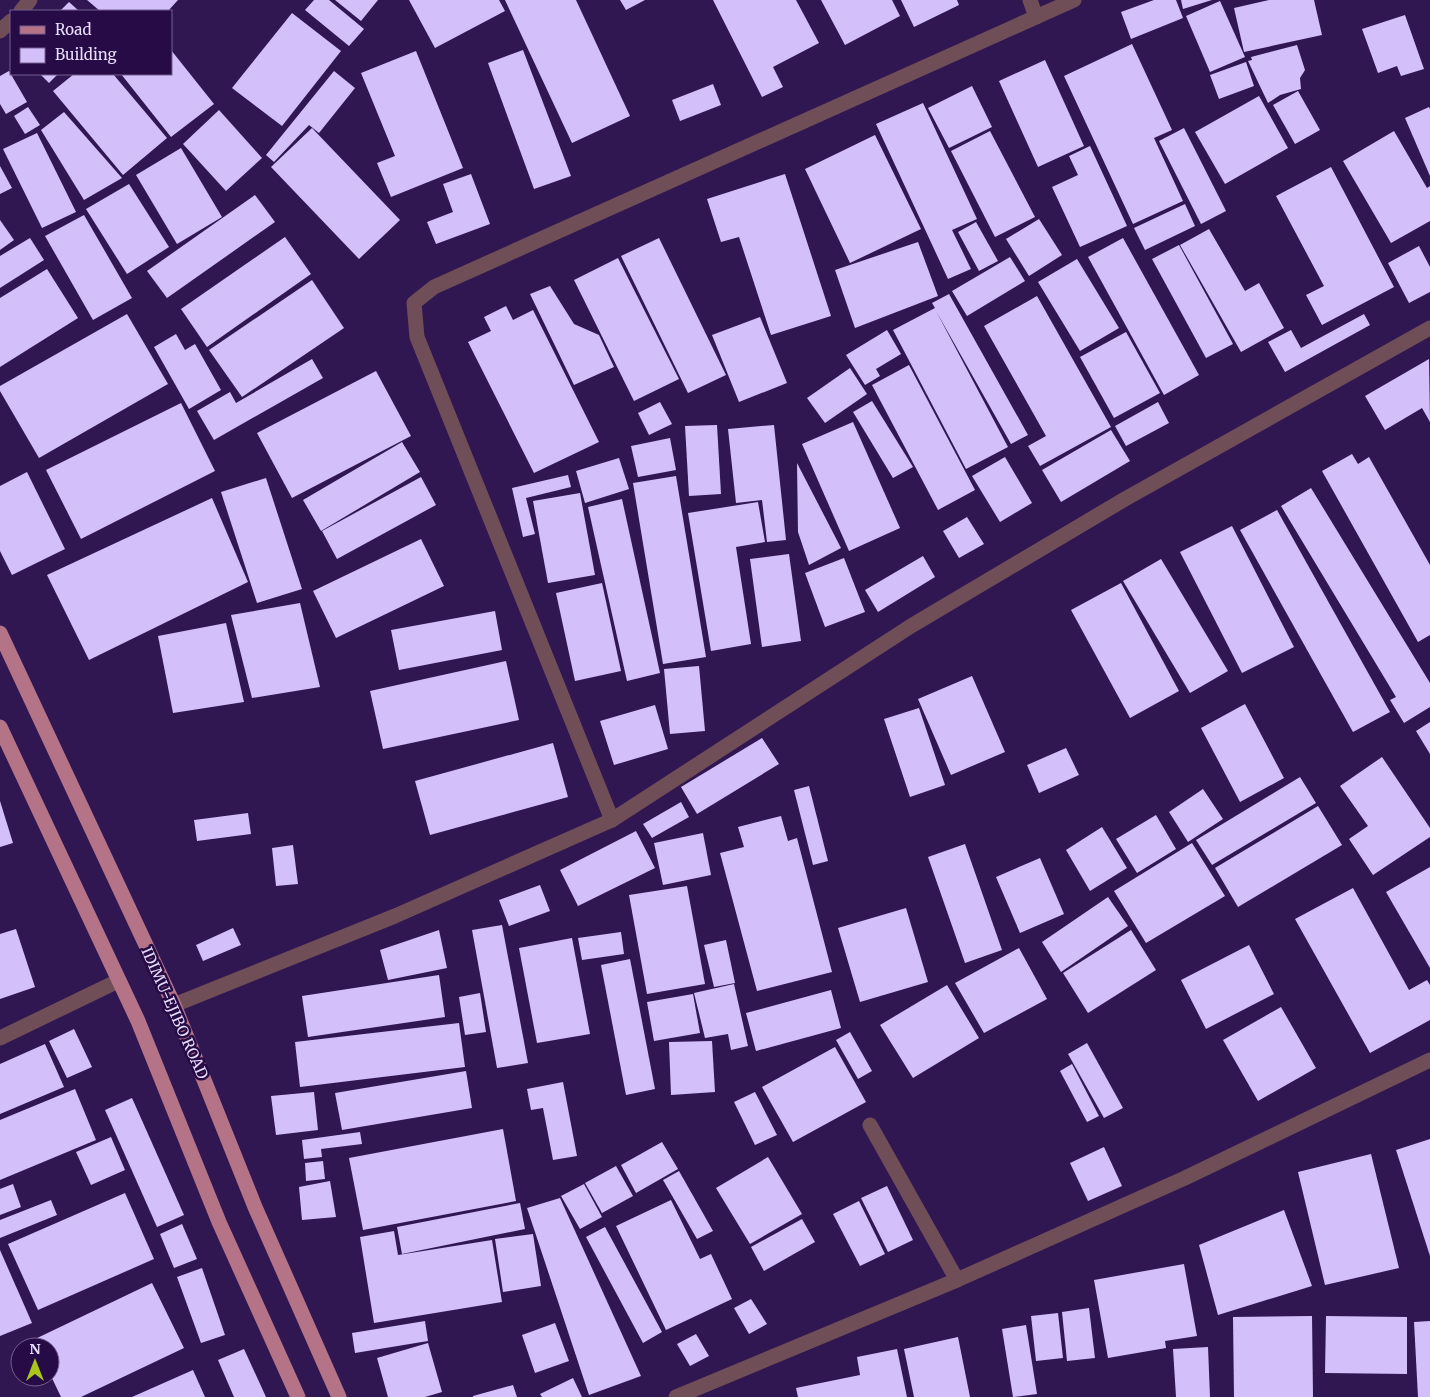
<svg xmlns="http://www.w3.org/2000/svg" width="1430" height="1397" viewBox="0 0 1430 1397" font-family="Merriweather,serif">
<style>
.building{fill:#d3c0fa}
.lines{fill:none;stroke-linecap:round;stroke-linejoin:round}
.minor{stroke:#6f4e58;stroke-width:15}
.major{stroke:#b57387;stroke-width:15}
.labels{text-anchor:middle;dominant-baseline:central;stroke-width:5;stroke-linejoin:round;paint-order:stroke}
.street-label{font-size:15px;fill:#e8dffc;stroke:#270b46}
</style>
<rect width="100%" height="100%" fill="#311751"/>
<g class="building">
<polygon points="87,0 178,0 168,11 100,11"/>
<polygon points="314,0 329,0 364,29 349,46 305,10"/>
<polygon points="335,0 378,0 361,21"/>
<polygon points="409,0 499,0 505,11 435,48"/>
<polygon points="505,0 576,0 630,116 572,143"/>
<polygon points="620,0 645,0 626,10"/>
<polygon points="713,0 796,0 819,43 773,67 783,87 762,97"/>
<polygon points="821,0 892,0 900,16 845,45"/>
<polygon points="901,0 957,0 959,5 914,27"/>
<polygon points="1154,0 1176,0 1183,18 1131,39 1121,12"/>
<polygon points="1181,0 1212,0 1183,9"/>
<polygon points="1269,0 1314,0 1322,35 1244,52 1234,8"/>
<polygon points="1220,1 1245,57 1210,72 1186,16"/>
<polygon points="69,2 79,11 60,11"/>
<polygon points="292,13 341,51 282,126 232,88"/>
<polygon points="1405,15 1424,69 1401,76 1397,66 1378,73 1362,29"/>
<polygon points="1132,44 1172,130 1154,138 1183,201 1133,224 1064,76"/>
<polygon points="1297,45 1305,70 1300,78 1301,89 1280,95 1268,103 1248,61 1252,60 1251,57"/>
<polygon points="171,50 214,104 171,137 121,74 171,74"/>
<polygon points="523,50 571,176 534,189 488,63"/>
<polygon points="416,51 463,168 391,197 377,163 395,156 361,73"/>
<polygon points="1045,60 1084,146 1038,167 999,81"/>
<polygon points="1246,62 1254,86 1219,99 1210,75"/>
<polygon points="9,71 27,102 6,114 0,104 0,76"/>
<polygon points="334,71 355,88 319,133 309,125 274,162 266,155"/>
<polygon points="40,74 58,74 49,83"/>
<polygon points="74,74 113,74 167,138 123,175 53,91"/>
<polygon points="713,84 721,105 680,121 672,100"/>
<polygon points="972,86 992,127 949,148 928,108"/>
<polygon points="1298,91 1320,130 1295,144 1273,105"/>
<polygon points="1259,96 1288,148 1225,184 1195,132"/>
<polygon points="923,103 977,219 952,230 971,269 948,279 876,124"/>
<polygon points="28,107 40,125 25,134 14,116"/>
<polygon points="1429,107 1430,109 1430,176 1405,118"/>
<polygon points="219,110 262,158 226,191 183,144"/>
<polygon points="64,112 122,178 84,200 41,130"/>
<polygon points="312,128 400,220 359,259 271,167"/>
<polygon points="1184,128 1226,211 1201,224 1159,141"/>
<polygon points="990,131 1035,217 995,237 951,151"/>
<polygon points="1394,131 1427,188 1430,186 1430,221 1391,243 1343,161"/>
<polygon points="37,133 76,212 42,228 3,149"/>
<polygon points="875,135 921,229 850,263 805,169"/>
<polygon points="1090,146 1127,226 1080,247 1052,187 1078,175 1069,156"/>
<polygon points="181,148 222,217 177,244 136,175"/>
<polygon points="0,166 12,188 0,194"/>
<polygon points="1331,167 1394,287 1322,325 1306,295 1324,286 1276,196"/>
<polygon points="471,174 490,224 436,244 427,222 453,212 443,184"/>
<polygon points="785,174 831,316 771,335 739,237 721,242 707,199"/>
<polygon points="129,184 169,247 127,274 86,209"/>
<polygon points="255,195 275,222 167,298 147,271"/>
<polygon points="1185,204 1195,226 1145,250 1134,228"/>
<polygon points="84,215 132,298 93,320 45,236"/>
<polygon points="1039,219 1062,255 1029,276 1006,239"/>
<polygon points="0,220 14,240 0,250"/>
<polygon points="976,222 998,261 979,271 958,232"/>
<polygon points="1209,229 1245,291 1259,283 1284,328 1241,352 1180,245"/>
<polygon points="285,237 311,274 207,347 181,309"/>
<polygon points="30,238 44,260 0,288 0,256"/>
<polygon points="659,238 726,375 688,393 621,256"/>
<polygon points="1123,238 1199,375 1164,395 1088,257"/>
<polygon points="918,242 938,296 855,328 835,270"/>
<polygon points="1179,245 1233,344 1206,358 1152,259"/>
<polygon points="1419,246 1430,267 1430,292 1409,303 1388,263"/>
<polygon points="1010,257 1025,281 967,316 952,291"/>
<polygon points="618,258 679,379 634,401 574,280"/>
<polygon points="1077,259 1119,328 1080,351 1038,282"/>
<polygon points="47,269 78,318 0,367 0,298"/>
<polygon points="312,280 344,328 242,397 209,350"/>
<polygon points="550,286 574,324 599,335 614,367 574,385 530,294"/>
<polygon points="949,294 1028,435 1011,444 936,311 1008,447 966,469 893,330 935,308 932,303"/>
<polygon points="1037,296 1111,427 1040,466 1028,446 1046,436 984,326"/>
<polygon points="506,306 513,320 533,310 599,442 534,473 468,342 491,331 484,317"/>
<polygon points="127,314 168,384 39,458 0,391 0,386"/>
<polygon points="1364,314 1370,325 1285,372 1268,342 1291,330 1301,348"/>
<polygon points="760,317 787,383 739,402 712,335"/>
<polygon points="887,330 901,354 876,369 880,376 865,385 846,355"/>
<polygon points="1126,332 1160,393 1114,418 1080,357"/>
<polygon points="176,334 185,350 195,344 221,390 189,409 154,347"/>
<polygon points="312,359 323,378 214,440 197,411 230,392 236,403"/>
<polygon points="1429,359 1430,422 1422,408 1385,430 1365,396"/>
<polygon points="909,365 975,490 938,510 872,385"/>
<polygon points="850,368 867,394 825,423 807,398"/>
<polygon points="376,371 411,436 292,498 257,433"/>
<polygon points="872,401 913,467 893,478 853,412"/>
<polygon points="660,402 672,424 649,435 638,413"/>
<polygon points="1158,402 1169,423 1126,446 1115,426"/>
<polygon points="181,403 215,471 81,539 46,470"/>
<polygon points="853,422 900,528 849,551 802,444"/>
<polygon points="717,425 721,494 689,496 685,426"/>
<polygon points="774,425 786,540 767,542 762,500 736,503 728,429"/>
<polygon points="1111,430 1130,461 1061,502 1042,470"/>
<polygon points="670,438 676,470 638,477 631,446"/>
<polygon points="402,442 420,472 321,531 303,500"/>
<polygon points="1352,454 1358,464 1369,457 1430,565 1430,635 1418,642 1322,471"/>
<polygon points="1005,457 1032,503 1000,522 972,476"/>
<polygon points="619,458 629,489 585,503 576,471"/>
<polygon points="797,463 841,548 809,565 798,532"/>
<polygon points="27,472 65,549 12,575 0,551 0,486"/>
<polygon points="568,475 571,487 526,498 535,534 523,537 512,488"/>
<polygon points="676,476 706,657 663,664 633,483"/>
<polygon points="421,477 436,505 337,559 322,531"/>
<polygon points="266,478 302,589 257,603 221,492"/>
<polygon points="1311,488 1430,683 1430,707 1404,723 1390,700 1396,697 1281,506"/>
<polygon points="580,493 595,575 548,583 533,501"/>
<polygon points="212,498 248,582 89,660 47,575"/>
<polygon points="622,499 660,673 627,681 588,507"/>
<polygon points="758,502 765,542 736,547 751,644 711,651 688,513"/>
<polygon points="1277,510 1390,712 1353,732 1240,530"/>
<polygon points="967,517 984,544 959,558 943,531"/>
<polygon points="1232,526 1294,647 1242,673 1180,552"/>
<polygon points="421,539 444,586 336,638 313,591"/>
<polygon points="789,554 801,641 762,647 750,559"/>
<polygon points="923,556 935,577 878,612 865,590"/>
<polygon points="844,558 865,612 825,627 805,573"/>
<polygon points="1161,559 1228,671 1190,693 1123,581"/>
<polygon points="602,583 621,671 575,681 556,593"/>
<polygon points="1121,583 1179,691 1130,718 1071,610"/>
<polygon points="300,603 320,687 252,698 231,615"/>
<polygon points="495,611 502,650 399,670 391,630"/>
<polygon points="226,623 244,702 173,713 158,636"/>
<polygon points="506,661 519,720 383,749 370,691"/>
<polygon points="699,666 705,731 670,734 664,669"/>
<polygon points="972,676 1005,752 951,775 918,699"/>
<polygon points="1245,704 1284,778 1240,802 1201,728"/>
<polygon points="655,705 668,749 614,765 600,721"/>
<polygon points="919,708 945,785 910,797 884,719"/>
<polygon points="1430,722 1430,754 1416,731"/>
<polygon points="762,738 779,764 697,814 681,787"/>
<polygon points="553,743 568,797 430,835 415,781"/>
<polygon points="1066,748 1079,775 1039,793 1027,765"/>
<polygon points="1382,757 1430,828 1430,837 1373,875 1349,839 1368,826 1340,786"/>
<polygon points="1300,777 1316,803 1212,865 1196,840"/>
<polygon points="809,786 828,861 813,865 794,790"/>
<polygon points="1203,789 1223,819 1188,842 1169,812"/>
<polygon points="0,801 13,843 0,847"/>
<polygon points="681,802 689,817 652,838 643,824"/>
<polygon points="1318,806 1342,845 1238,907 1215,868"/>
<polygon points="248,813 251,834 197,841 194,820"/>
<polygon points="1156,815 1176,849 1137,873 1116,839"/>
<polygon points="781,816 788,841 797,838 832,972 757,991 720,853 744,847 738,827"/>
<polygon points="1102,827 1127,868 1090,891 1066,850"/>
<polygon points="636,831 655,868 578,906 560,870"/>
<polygon points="703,833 711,875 663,885 654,843"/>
<polygon points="1192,843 1225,896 1146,943 1114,891"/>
<polygon points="965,844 1002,950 965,963 928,857"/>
<polygon points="293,845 298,884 276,886 272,848"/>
<polygon points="1040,858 1064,914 1020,933 996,877"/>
<polygon points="1430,867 1430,968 1386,892"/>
<polygon points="540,885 550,911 509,926 499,900"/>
<polygon points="687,886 705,984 647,994 629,895"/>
<polygon points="1353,888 1409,990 1427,980 1430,985 1430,1020 1370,1053 1295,919"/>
<polygon points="1108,897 1128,926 1061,972 1042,942"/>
<polygon points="906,908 928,982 860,1002 838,928"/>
<polygon points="502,925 528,1063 497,1068 472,930"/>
<polygon points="233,928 241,945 203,961 196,945"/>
<polygon points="16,929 35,987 0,999 0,934"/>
<polygon points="439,930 447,968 388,980 380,950"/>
<polygon points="1131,930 1156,970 1088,1013 1063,973"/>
<polygon points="621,932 624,954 582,960 578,938"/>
<polygon points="572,938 590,1034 537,1043 519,948"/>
<polygon points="726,940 735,983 714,987 704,945"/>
<polygon points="1249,945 1274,994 1206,1029 1181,980"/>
<polygon points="1019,948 1047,999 984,1033 955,983"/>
<polygon points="630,959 655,1089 626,1095 601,965"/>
<polygon points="439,975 445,1017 308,1037 302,996"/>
<polygon points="734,984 748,1046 731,1050 728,1034 705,1038 694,993"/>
<polygon points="947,985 979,1038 913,1078 880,1025"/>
<polygon points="831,990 841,1028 756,1051 746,1013"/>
<polygon points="480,993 486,1032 465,1035 459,997"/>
<polygon points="693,994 700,1033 654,1041 647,1002"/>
<polygon points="1281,1007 1316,1068 1258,1101 1223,1040"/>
<polygon points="459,1023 465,1067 300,1087 295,1042"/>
<polygon points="74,1029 92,1067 67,1078 49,1041"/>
<polygon points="850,1032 872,1071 858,1079 836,1040"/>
<polygon points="712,1041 715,1092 671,1095 669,1042"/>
<polygon points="1087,1043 1123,1108 1104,1118 1068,1054"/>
<polygon points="45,1044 64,1087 0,1114 0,1064"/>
<polygon points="835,1047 866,1102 793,1142 762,1087"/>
<polygon points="1072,1064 1099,1116 1087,1122 1060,1071"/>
<polygon points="466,1071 472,1108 342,1130 335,1093"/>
<polygon points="563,1082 577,1156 553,1160 543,1108 531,1110 527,1089"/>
<polygon points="75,1089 96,1140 0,1180 0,1120"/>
<polygon points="314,1092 318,1130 276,1135 271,1096"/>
<polygon points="755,1092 777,1135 755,1145 734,1102"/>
<polygon points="132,1098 184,1215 157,1227 105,1110"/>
<polygon points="503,1129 516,1201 363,1230 349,1158"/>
<polygon points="360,1132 362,1144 321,1149 322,1157 304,1159 302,1140"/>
<polygon points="111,1137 125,1170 91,1185 76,1152"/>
<polygon points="1430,1139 1430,1256 1396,1150"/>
<polygon points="662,1142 678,1169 636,1193 621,1165"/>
<polygon points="1104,1147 1122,1186 1088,1201 1070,1163"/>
<polygon points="1371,1154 1399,1268 1325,1285 1298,1172"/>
<polygon points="768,1157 802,1214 750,1244 716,1188"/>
<polygon points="323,1161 325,1179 306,1181 305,1163"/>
<polygon points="616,1166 633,1196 602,1213 585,1183"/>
<polygon points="679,1171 713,1231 697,1239 663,1180"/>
<polygon points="330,1181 336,1217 302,1220 299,1187"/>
<polygon points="13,1184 21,1207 0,1215 0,1189"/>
<polygon points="584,1184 602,1217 580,1229 561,1196"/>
<polygon points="887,1186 913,1240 888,1252 861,1198"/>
<polygon points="125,1193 154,1259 38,1310 8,1244"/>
<polygon points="560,1198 641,1376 589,1395 527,1208"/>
<polygon points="51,1200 57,1215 0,1238 0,1220"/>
<polygon points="671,1200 700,1259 711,1254 732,1299 666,1330 616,1226"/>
<polygon points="859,1201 885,1254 860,1266 833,1214"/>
<polygon points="520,1203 525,1229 402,1254 397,1227"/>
<polygon points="1284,1210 1312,1286 1218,1315 1199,1245"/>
<polygon points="802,1219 815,1242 764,1271 751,1247"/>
<polygon points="182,1224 197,1259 174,1268 160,1234"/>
<polygon points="605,1227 662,1332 643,1343 586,1237"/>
<polygon points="394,1231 398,1255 492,1240 502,1302 374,1323 360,1237"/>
<polygon points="533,1234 541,1286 503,1292 495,1239"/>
<polygon points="0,1250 32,1323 0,1336"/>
<polygon points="1184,1264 1197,1336 1165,1341 1166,1348 1108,1358 1094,1280"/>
<polygon points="202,1268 225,1335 201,1343 177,1277"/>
<polygon points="152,1283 184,1348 81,1397 61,1397 50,1374 50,1347 37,1347 33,1340"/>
<polygon points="751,1299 767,1324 749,1334 734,1308"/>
<polygon points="1089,1308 1095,1358 1067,1361 1062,1312"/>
<polygon points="1058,1313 1063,1358 1036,1361 1031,1316"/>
<polygon points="1312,1316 1313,1397 1234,1397 1233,1317"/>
<polygon points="1326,1316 1407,1317 1407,1374 1325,1373"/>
<polygon points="425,1321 428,1341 355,1353 352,1333"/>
<polygon points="1430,1321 1430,1397 1418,1397 1414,1322"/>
<polygon points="555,1323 569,1361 535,1373 522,1335"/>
<polygon points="1026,1325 1037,1394 1013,1397 1002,1329"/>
<polygon points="696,1334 709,1356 690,1366 677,1344"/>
<polygon points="958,1337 970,1397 914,1397 904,1349"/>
<polygon points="428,1343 442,1392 425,1397 388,1397 377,1358"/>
<polygon points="1208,1347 1210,1397 1176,1397 1173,1349"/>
<polygon points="244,1349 266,1397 234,1397 218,1360"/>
<polygon points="897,1349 907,1397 798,1397 796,1388 860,1375 857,1357"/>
<polygon points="193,1370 205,1397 132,1397"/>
<polygon points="573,1378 582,1397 542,1397 540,1394"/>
<polygon points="513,1385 517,1397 473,1397 473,1396"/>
</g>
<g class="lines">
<g class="minor">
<polyline points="1030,0 1036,17"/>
<polyline points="21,11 30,0"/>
<polyline points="0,31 11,21"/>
<polyline points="612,820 417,337 414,303 434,287 1074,0"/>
<polyline points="174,1005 395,916 612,820 911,626 1125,499 1430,328"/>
<polyline points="0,1038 118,981"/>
<polyline points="870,1125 957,1280"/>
<polyline points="676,1397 957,1280 1185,1178 1430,1060"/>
</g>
<g class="major">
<polyline points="0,633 174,1005 255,1207 339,1397"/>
<polyline points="0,727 138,1021 219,1222 298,1397"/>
</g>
</g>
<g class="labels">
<g class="street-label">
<text transform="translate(175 1013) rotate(66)">IDIMU-EJIBO ROAD</text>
</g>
</g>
<rect x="10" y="10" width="162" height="65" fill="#270b46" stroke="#74608f"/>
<rect x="20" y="26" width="25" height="8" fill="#b57387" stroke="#74608f"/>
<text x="55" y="35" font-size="15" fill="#e8dffc">Road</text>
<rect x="20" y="48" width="25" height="15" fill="#d3c0fa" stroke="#74608f"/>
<text x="55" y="60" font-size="15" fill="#e8dffc">Building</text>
<g transform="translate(35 1362)"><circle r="24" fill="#270b46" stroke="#74608f"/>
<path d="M0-4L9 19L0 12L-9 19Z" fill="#aac719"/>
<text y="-8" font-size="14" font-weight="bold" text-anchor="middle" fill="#e8dffc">N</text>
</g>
</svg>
